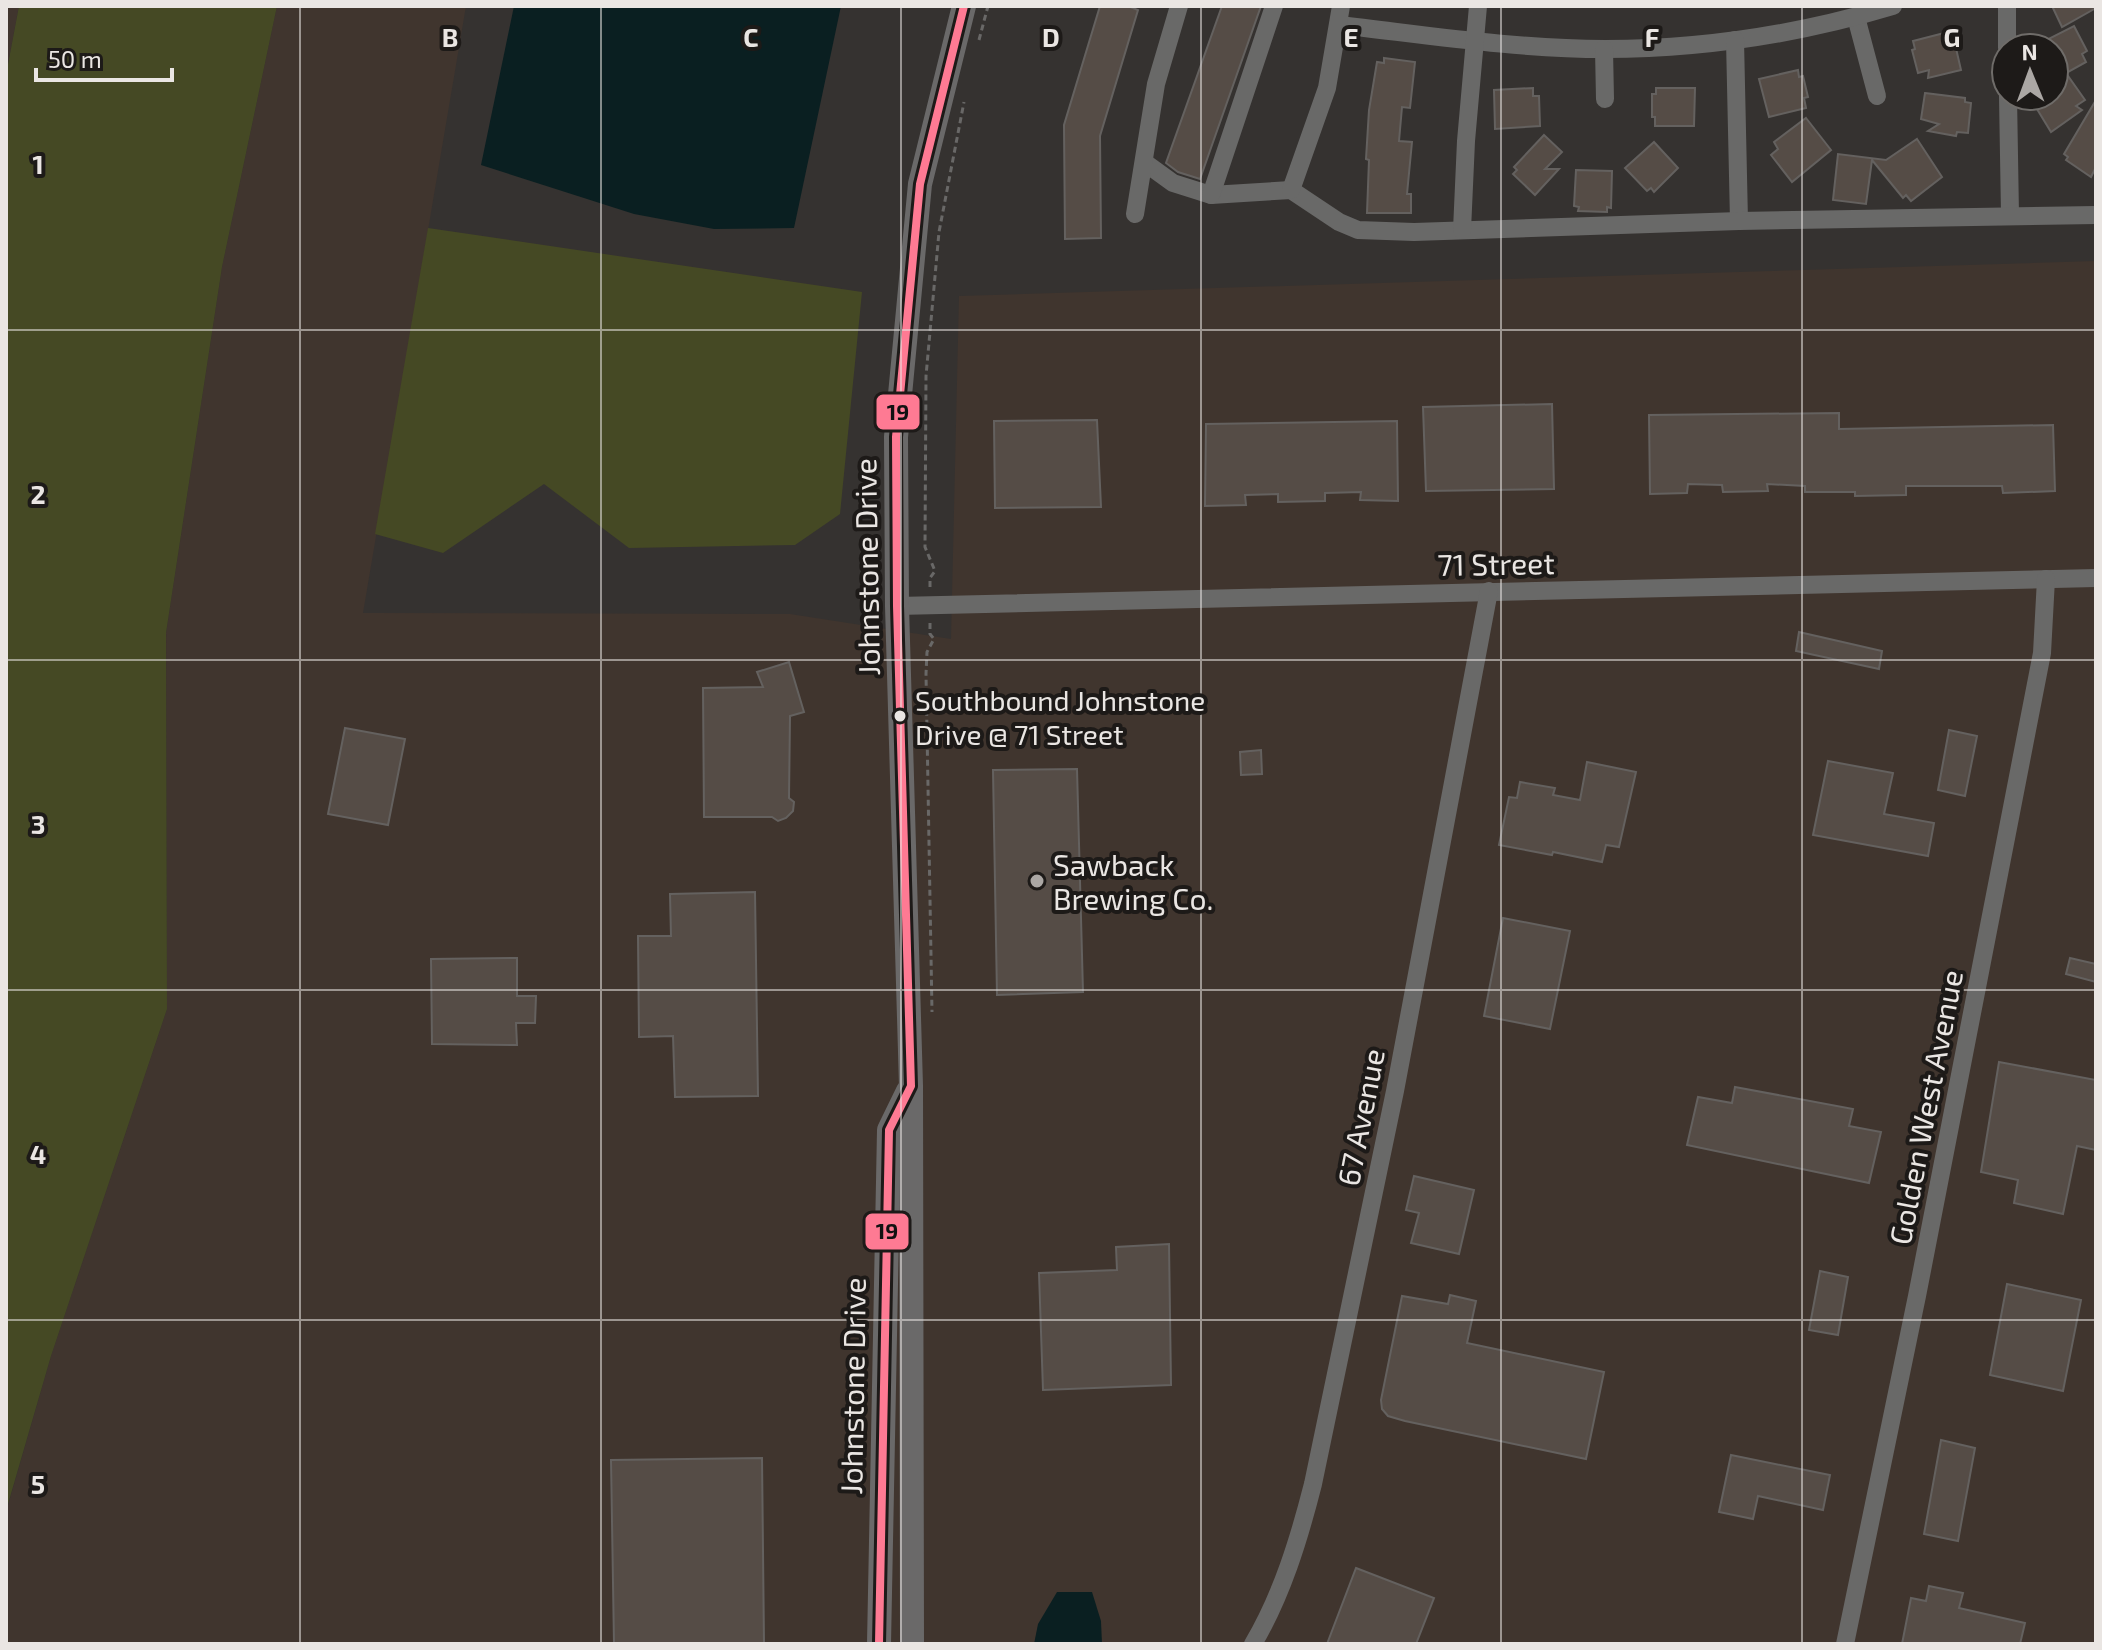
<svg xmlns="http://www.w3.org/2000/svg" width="2102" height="1650" viewBox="0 0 2102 1650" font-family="'Exo 2',sans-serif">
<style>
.built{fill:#40352e}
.green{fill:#454924}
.water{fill:#0a1f21}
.building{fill:#554c46;stroke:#64615f;stroke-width:2}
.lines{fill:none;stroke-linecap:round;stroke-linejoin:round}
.path{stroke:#696867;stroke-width:3;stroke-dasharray:6 4;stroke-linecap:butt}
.minor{stroke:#696968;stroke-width:18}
.major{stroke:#6a6969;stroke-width:24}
.bus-1-casing{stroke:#1d1a18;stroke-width:14}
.bus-1{stroke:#fe7a93;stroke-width:8}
.grid{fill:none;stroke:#eae6e3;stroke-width:2;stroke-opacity:0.55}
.bus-dot{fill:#eae6e3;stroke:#1d1a18;stroke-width:3}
.poi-dot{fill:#aba7a4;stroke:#1d1a18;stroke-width:3}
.labels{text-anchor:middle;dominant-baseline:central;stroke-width:8;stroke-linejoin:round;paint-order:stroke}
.bus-label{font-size:28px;fill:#eae6e3;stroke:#1d1a18;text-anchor:start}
.street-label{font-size:30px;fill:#eae6e3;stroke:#1d1a18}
.poi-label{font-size:30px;fill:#eae6e3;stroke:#1d1a18;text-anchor:start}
.grid-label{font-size:26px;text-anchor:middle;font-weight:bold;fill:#eae6e3;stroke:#1d1a18;stroke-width:8;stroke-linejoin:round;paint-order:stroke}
.line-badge{stroke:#1d1a18;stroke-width:3}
.pale-badge-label{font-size:22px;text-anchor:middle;font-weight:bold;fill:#111}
</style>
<rect width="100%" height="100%" fill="#353230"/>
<g class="built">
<polygon points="6,6 19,6 6,75"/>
<polygon points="277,6 466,6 363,613 790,614 951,639 959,296 2096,261 2096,1644 6,1644 6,1512 51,1356 167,1009 166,633 222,267"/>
</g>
<g class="green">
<polygon points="19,6 277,6 222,267 166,633 167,1009 51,1356 6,1511 6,75"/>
<polygon points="428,228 862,292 840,514 795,545 629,548 544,484 443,553 375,534"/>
</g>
<g class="water">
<polygon points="514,6 841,6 794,228 714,229 634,214 481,165"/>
<polygon points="1057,1592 1092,1592 1101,1621 1102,1644 1034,1644 1038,1624"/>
</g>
<g class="building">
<polygon points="1100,6 1128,6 1138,10 1100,136 1101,238 1065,239 1064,125"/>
<polygon points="1222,6 1261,6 1200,179 1178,172 1166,163"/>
<polygon points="2052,6 2096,6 2096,8 2062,27"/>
<polygon points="2074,26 2087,51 2082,54 2086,62 2066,73 2085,100 2076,106 2082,110 2051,132 2029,96 2054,96 2054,48 2031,48"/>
<polygon points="1952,31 1961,70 1928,78 1929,70 1918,73 1912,50 1915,49 1913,41"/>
<polygon points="1384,58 1415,62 1410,108 1402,107 1399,141 1412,142 1407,194 1411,194 1411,213 1367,213 1369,160 1366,159 1369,110 1377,62 1384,63"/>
<polygon points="1798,70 1799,77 1803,76 1808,97 1804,98 1806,108 1769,117 1759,79"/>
<polygon points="1533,88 1533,96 1539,96 1540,126 1495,129 1494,90"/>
<polygon points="1656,88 1695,88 1694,126 1655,126 1655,117 1652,117 1652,94 1656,94"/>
<polygon points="1925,93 1965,98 1965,102 1971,103 1968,133 1957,132 1956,136 1928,131 1939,124 1921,119"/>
<polygon points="2096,100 2096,167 2091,177 2066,160 2068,157 2064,154"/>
<polygon points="1806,118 1831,150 1792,182 1771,155 1778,149 1774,142"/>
<polygon points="1544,135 1562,152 1545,169 1559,169 1535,195 1513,174 1517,170 1514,167"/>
<polygon points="1917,139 1942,177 1911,201 1906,195 1903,198 1872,160 1866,204 1833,200 1838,154 1886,160"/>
<polygon points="1654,142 1678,168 1654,192 1651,188 1647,191 1625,168"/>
<polygon points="1576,170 1612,171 1611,208 1607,207 1607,212 1578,211 1579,207 1574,206"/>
<polygon points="1552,404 1554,489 1426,491 1423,407"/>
<polygon points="1839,413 1839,429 2053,425 2055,491 2003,493 2002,486 1906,486 1906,495 1855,496 1855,492 1805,492 1805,486 1767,484 1768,491 1723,492 1722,485 1688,484 1687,493 1650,494 1649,415"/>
<polygon points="1097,420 1101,507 995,508 994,421"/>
<polygon points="1397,421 1398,501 1360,500 1361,492 1325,493 1325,501 1278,502 1278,494 1245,495 1246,505 1205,506 1206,424"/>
<polygon points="1799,632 1882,651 1879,669 1796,651"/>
<polygon points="789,662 804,712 790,716 789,798 794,802 793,811 786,818 778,821 772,817 704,817 703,688 763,687 757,672"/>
<polygon points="345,728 405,739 388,825 328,814"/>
<polygon points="1949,730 1977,736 1965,796 1938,790"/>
<polygon points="1261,750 1262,774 1241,775 1240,752"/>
<polygon points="1828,761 1893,773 1884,814 1934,823 1928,856 1813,835"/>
<polygon points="1587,762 1636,772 1619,847 1606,845 1602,862 1553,852 1552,855 1499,845 1509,797 1517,798 1520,782 1555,788 1553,795 1580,800"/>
<polygon points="1077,769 1083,992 997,995 993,770"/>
<polygon points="755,892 758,1096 675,1097 673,1036 639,1037 638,936 671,936 670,894"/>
<polygon points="1503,918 1570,931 1550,1029 1484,1016"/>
<polygon points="517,958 517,996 536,996 535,1023 516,1023 517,1045 432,1044 431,959"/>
<polygon points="2070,958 2096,964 2096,982 2066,974"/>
<polygon points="1999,1062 2096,1080 2096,1150 2077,1146 2063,1214 2014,1203 2018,1180 1981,1172"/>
<polygon points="1735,1087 1853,1109 1849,1126 1881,1132 1869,1183 1687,1145 1698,1097 1732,1103"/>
<polygon points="1414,1176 1474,1190 1459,1254 1411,1243 1419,1213 1406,1210"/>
<polygon points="1169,1244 1171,1385 1043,1390 1039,1273 1117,1270 1116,1247"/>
<polygon points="1820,1271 1848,1277 1838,1335 1809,1330"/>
<polygon points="2007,1284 2081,1300 2063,1391 1990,1375"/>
<polygon points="1450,1295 1476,1301 1467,1343 1604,1372 1586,1459 1405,1421 1388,1416 1382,1409 1381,1400 1402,1296 1448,1304"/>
<polygon points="1941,1440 1975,1448 1958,1541 1924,1534"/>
<polygon points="1731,1455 1830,1475 1823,1510 1758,1496 1753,1519 1719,1512"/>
<polygon points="762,1458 764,1644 614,1644 611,1460"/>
<polygon points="1356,1568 1434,1598 1416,1644 1327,1644"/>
<polygon points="1929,1586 1963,1593 1959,1608 2025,1623 2020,1644 1902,1644 1911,1598 1926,1601"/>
</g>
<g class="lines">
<g class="path">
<polyline points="979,40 988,6"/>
<polyline points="930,587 930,578 935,571 925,547 926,376 939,232 964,102"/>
<polyline points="930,623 930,634 934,639 927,652 926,674 932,1012"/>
</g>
<g class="minor">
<polyline points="2007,6 2007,48"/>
<polyline points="1856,17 1877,96"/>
<path d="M 1339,25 C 1427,35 1516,49 1605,49 C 1702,49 1800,34 1893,6"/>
<polyline points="1735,40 1739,221"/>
<polyline points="1604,49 1605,99"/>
<polyline points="2008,96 2010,215"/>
<polyline points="1144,162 1173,183 1211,195 1291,190 1339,222 1358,230 1414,232 1739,221 2096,215"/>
<polyline points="1291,190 1327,88 1341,6"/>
<polyline points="1211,195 1274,6"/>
<polyline points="1135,214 1156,84 1179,6"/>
<polyline points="1462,230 1466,141 1478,6"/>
<polyline points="897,606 2096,578"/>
<path d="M 1253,1644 C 1282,1595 1299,1539 1313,1484 L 1395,1091 L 1489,591"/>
<polyline points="1845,1644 1917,1296 2042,653 2046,579"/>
</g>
<g class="major">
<polyline points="879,1644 889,1130 908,1091"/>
<polyline points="912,1644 911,1086 897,606 896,437 920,184 964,6"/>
</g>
<g class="bus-1-casing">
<polyline id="bus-1" points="879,1644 889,1130 911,1086 897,606 896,437 920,184 964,6"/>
</g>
<use href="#bus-1" class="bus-1"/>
</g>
<path class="grid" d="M 300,6 L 300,1644M 601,6 L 601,1644M 901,6 L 901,1644M 1201,6 L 1201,1644M 1501,6 L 1501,1644M 1802,6 L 1802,1644M 6,330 L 2096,330M 6,660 L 2096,660M 6,990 L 2096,990M 6,1320 L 2096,1320"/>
<circle class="bus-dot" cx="900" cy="716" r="7"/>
<circle class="poi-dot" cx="1037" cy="881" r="8"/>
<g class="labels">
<g class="bus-label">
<text x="915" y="700">Southbound Johnstone<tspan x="915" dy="34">Drive @ 71 Street</tspan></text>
</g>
<g class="street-label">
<text transform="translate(1496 563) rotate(-1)">71 Street</text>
<text transform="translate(866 567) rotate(-91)">Johnstone Drive</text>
<text transform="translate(1925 1107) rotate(-79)">Golden West Avenue</text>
<text transform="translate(1360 1117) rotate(-79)">67 Avenue</text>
<text transform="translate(852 1386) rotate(-89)">Johnstone Drive</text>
</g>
<g class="poi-label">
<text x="1053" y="864">Sawback<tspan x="1053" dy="34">Brewing Co.</tspan></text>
</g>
</g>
<g class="grid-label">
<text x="450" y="47">B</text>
<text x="751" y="47">C</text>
<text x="1051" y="47">D</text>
<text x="1351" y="47">E</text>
<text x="1652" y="47">F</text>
<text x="1952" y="47">G</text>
<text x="38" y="174">1</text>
<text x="38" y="504">2</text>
<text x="38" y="834">3</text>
<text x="38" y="1164">4</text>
<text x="38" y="1494">5</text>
</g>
<g class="line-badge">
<rect x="875" y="393" width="46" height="38" rx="8" fill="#fe7a93"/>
<rect x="864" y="1212" width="46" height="39" rx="8" fill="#fe7a93"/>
</g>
<g class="pale-badge-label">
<text x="898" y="420">19</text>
<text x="887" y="1239">19</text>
</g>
<rect width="2102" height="1650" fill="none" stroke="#eae6e3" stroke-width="16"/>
<g transform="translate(2030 72) rotate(359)"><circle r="38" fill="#1d1a18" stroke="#6f6c69" stroke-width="2"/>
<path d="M0-6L14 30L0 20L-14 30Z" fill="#aba7a4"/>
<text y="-12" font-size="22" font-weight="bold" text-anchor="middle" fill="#eae6e3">N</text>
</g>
<path d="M36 68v12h136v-12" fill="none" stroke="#eae6e3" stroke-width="4"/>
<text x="48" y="68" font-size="24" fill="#eae6e3" stroke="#1d1a18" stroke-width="6" paint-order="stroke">50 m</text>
</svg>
